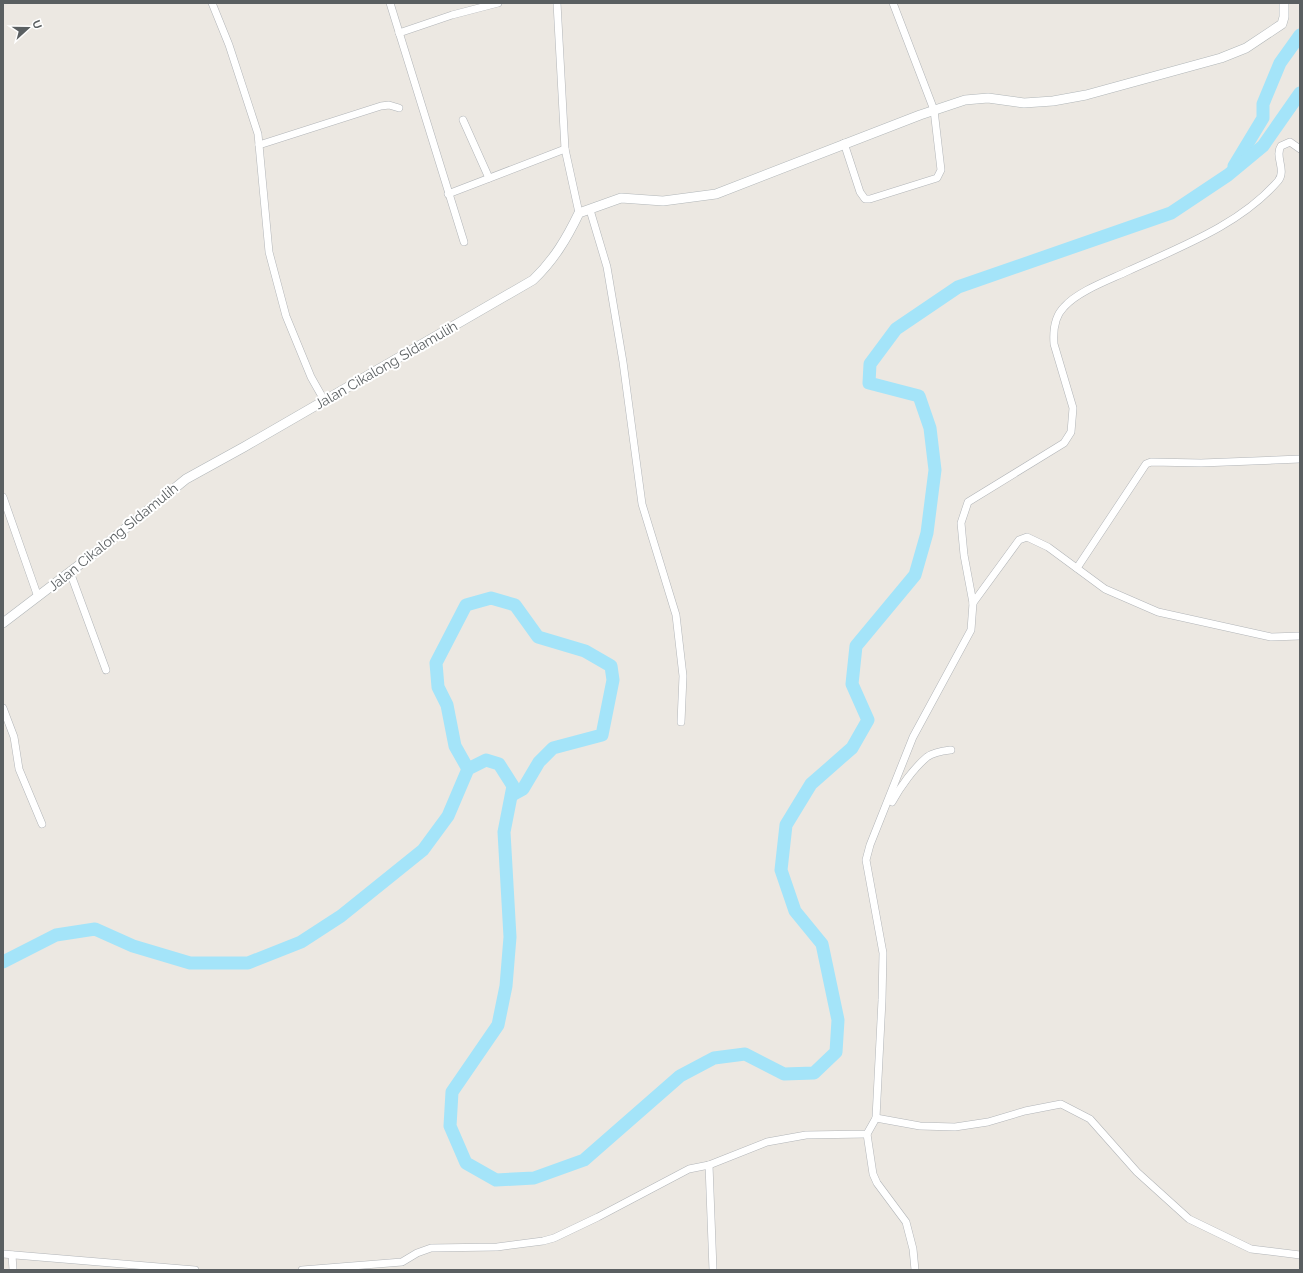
<svg xmlns="http://www.w3.org/2000/svg" width="1303" height="1273" viewBox="0 0 1303 1273" font-family="Raleway,sans-serif">
<style>
.lines{fill:none;stroke-linecap:round;stroke-linejoin:round}
.river{stroke:#a4e4f9;stroke-width:13}
.street-casing{stroke:#b2b5b8;stroke-width:8}
.secondary-casing{stroke:#b1b6b8;stroke-width:10}
.street{stroke:#fff;stroke-width:7}
.secondary{stroke:#fff;stroke-width:9}
.labels{text-anchor:middle;dominant-baseline:central;stroke-width:4;stroke-linejoin:round;paint-order:stroke}
.street-label{font-size:14px;fill:#5a5f61;stroke:#fff}
</style>
<rect width="100%" height="100%" fill="#ece8e2"/>
<g class="lines">
<g class="river">
<polyline points="1234,166 1263,118 1263,104 1280,63 1300,35"/>
<polyline points="468,769 455,746 447,705 438,687 436,663 466,605 491,598 515,605 538,637 585,651 611,666 613,680 602,735 553,748 539,762 523,789 512,795"/>
<polyline points="3,962 56,935 95,929 133,946 190,963 248,963 301,942 341,916 423,850 448,816 468,769 486,760 499,764 513,786 504,832 510,937 506,986 498,1025 452,1092 450,1126 466,1163 496,1180 534,1178 584,1160 680,1076 714,1058 745,1054 784,1074 814,1073 836,1052 838,1020 822,944 795,911 781,870 786,825 811,784 852,748 868,720 852,684 856,646 915,575 927,533 935,470 930,428 919,396 869,383 870,364 896,329 958,287 1171,213 1228,175 1263,146 1300,93"/>
</g>
<g class="street-casing">
<g id="street">
<polyline points="212,3 229,45 258,134 269,252 286,316 311,377 324,400"/>
<polyline points="390,3 464,242"/>
<polyline points="557,3 565,149 579,213"/>
<polyline points="399,33 452,15 498,3"/>
<polyline points="463,120 489,178"/>
<polyline points="844,143 860,192 865,199 870,199 937,178 941,170 934,110 893,3"/>
<polyline points="259,145 381,106 389,105 399,108"/>
<polyline points="448,194 565,149"/>
<polyline points="590,210 607,267 623,362 642,504 676,615 683,676 681,722"/>
<polyline points="3,497 38,597"/>
<polyline points="1077,568 1146,464 1151,462 1201,463 1300,459"/>
<polyline points="70,572 106,670"/>
<polyline points="973,603 1019,540 1027,537 1048,547 1105,589 1158,612 1271,637 1300,636"/>
<polyline points="3,708 14,737 19,769 42,824"/>
<path d="M 892,802 C 900,787 914,768 927,757 C 934,752 943,751 951,750"/>
<polyline points="876,1118 920,1126 955,1127 988,1122 1025,1111 1061,1104 1090,1119 1137,1172 1189,1219 1251,1249 1300,1255"/>
<polyline points="867,1134 873,1174 877,1183 906,1222 913,1249 915,1270"/>
<polyline points="709,1165 713,1270"/>
<polyline points="3,1254 195,1270"/>
<polyline points="12,1255 13,1270"/>
<path d="M 302,1270 L 402,1262 L 417,1253 L 431,1248 L 497,1247 L 543,1241 L 554,1238 L 598,1217 L 689,1169 L 709,1165 L 767,1142 L 806,1135 L 867,1134 L 876,1118 L 882,1000 L 883,953 L 866,860 L 870,845 L 913,737 L 971,630 L 973,603 L 964,555 L 961,523 L 968,502 L 1064,443 L 1071,432 L 1073,408 L 1054,344 C 1053,331 1055,316 1064,307 C 1078,291 1109,280 1128,271 C 1180,247 1240,225 1278,181 C 1287,170 1274,156 1281,146 L 1290,142 L 1300,149"/>
</g>
</g>
<g class="secondary-casing">
<path id="secondary" d="M 3,623 L 100,549 L 186,479 L 244,447 L 533,280 C 554,260 567,238 579,213 L 621,198 L 663,201 L 716,194 L 920,115 L 965,100 L 988,98 L 1024,103 L 1053,101 L 1086,95 L 1221,58 L 1246,48 L 1282,24 L 1284,17 L 1284,3"/>
</g>
<use href="#street" class="street"/>
<use href="#secondary" class="secondary"/>
</g>
<g class="labels">
<g class="street-label">
<text transform="translate(386 365) rotate(-30)">Jalan Cikalong SIdamulih</text>
<text transform="translate(113 537) rotate(-39)">Jalan Cikalong SIdamulih</text>
</g>
</g>
<rect width="1303" height="1273" fill="none" stroke="#5a5f61" stroke-width="8"/>
<g transform="translate(28 28) rotate(69)" stroke="#ffffff" stroke-width="3" paint-order="stroke">
<path d="M0-3L7 15L0 10L-7 15Z" fill="#5a5f61"/>
<text y="-6" font-size="11" font-weight="bold" text-anchor="middle" fill="#5a5f61">U</text>
</g>
</svg>
